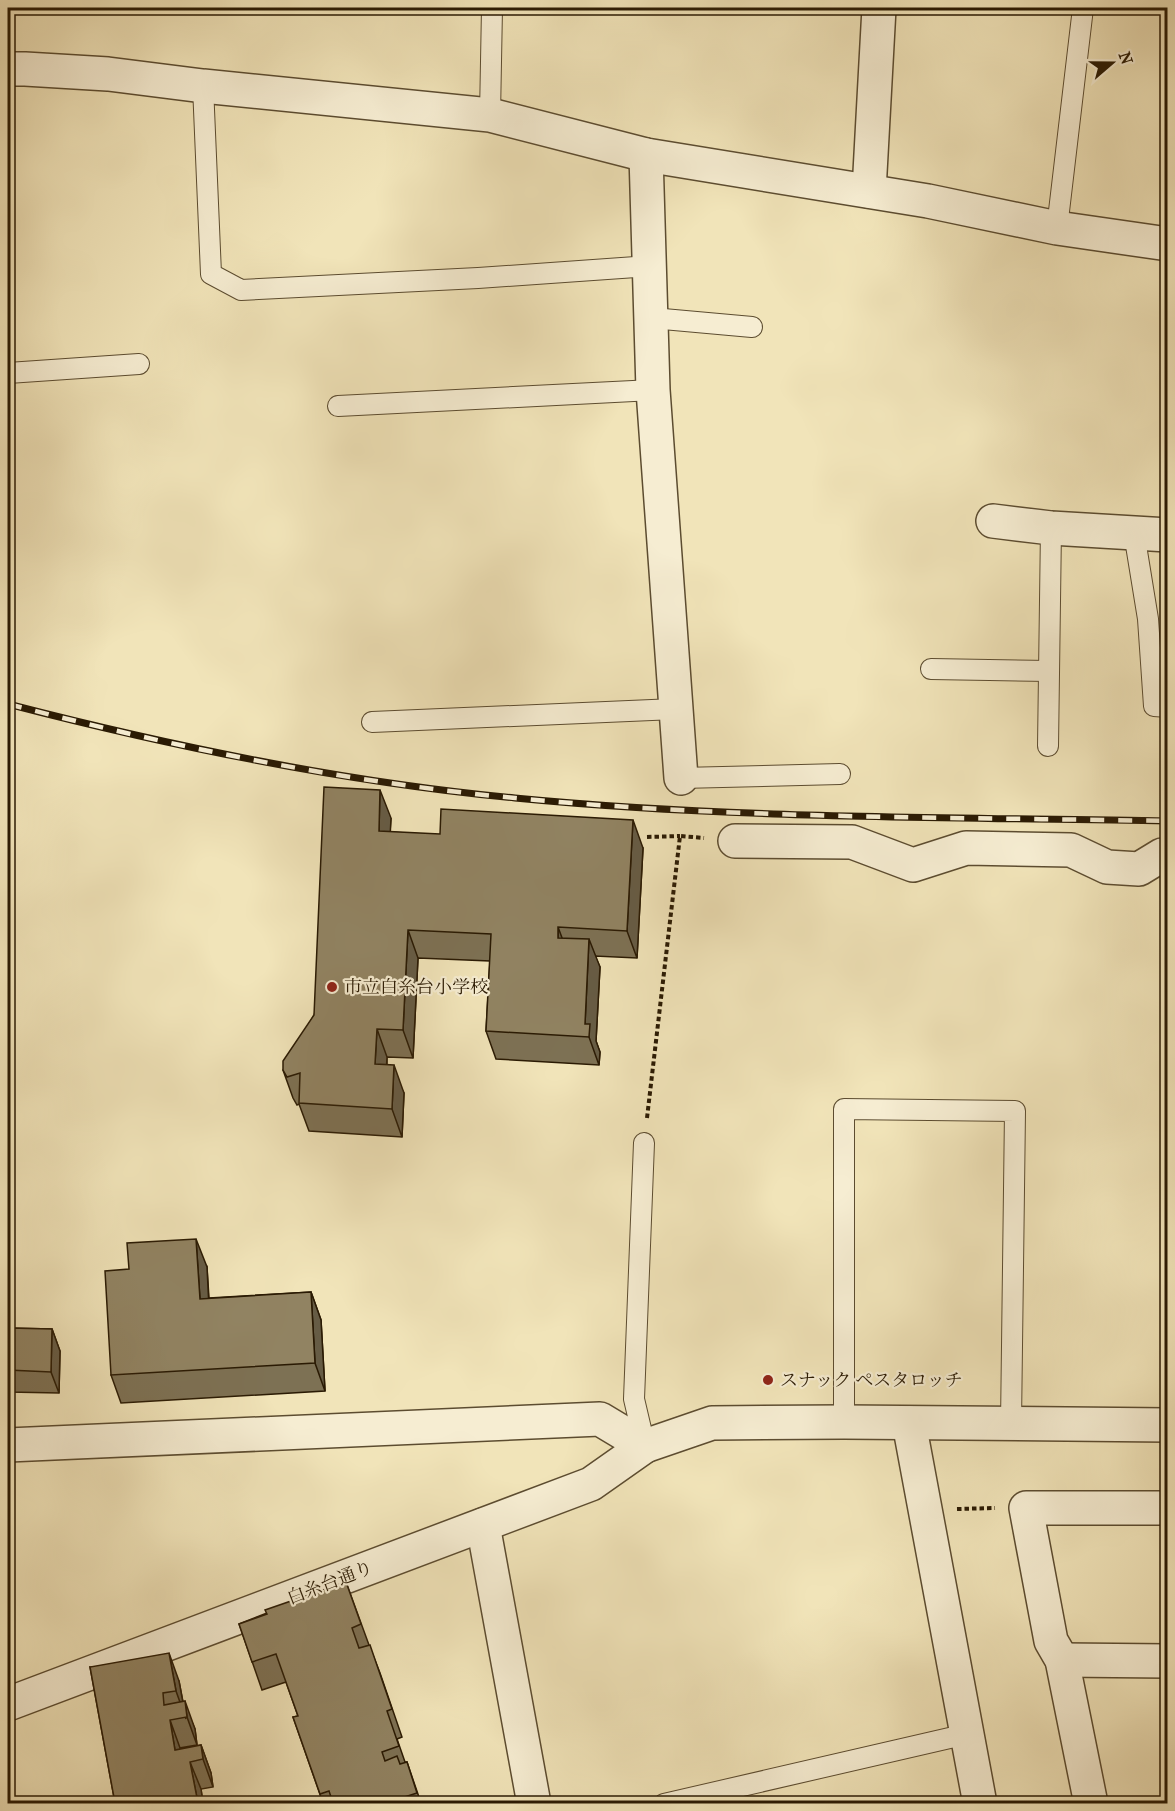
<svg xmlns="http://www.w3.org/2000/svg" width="1175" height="1811" viewBox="0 0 1175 1811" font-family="'IM FELL French Canon','Noto Serif JP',serif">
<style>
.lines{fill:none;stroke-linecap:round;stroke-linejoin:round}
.service-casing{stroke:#5c4c30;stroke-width:22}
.minor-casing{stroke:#5c4c30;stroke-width:36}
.tertiary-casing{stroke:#5c4c30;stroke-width:36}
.path{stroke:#2a1a03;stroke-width:4;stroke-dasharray:4.5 3;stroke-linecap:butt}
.service{stroke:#f6edd2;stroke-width:20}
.minor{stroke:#f6edd2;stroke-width:33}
.tertiary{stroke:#f6edd2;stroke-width:33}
.rail-casing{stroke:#2a1a03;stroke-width:7}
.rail{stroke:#f6edd2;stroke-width:4.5;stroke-dasharray:14;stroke-linecap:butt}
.wall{fill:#7d7154;stroke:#2a1a03;stroke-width:1.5}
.shaded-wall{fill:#665c45;stroke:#2a1a03;stroke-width:1.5}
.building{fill:#918362;stroke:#2a1a03;stroke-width:1.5}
.poi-dot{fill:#8f2418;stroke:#f6edd2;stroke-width:2}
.labels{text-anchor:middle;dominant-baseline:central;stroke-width:4.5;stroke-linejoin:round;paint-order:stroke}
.poi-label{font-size:18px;fill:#2a1a03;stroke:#f6edd2;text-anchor:start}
.street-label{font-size:18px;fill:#2a1a03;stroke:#f6edd2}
</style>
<rect width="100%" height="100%" fill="#f1e4b9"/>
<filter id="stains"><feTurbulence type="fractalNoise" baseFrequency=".00333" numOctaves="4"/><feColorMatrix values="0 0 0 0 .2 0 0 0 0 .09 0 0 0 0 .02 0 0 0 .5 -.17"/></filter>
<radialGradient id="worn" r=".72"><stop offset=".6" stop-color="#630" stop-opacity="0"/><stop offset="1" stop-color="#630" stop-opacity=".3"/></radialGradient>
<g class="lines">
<g class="service-casing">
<g id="service">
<polyline points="203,86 211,274 241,290 478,278 650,266"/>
<polyline points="490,115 492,8"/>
<polyline points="1057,228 1083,8"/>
<polyline points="652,318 752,327"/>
<polyline points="8,373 139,364"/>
<polyline points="338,406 653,390"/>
<polyline points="1134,533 1148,619 1154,706 1168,707"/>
<polyline points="931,669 1049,671"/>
<polyline points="372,722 675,709"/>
<polyline points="1048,746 1051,528"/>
<polyline points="681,778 840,774"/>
<polyline points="644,1143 634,1399 645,1446"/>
<polyline points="844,1422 844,1109 1015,1111 1011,1424"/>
<polyline points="664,1804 967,1734"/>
</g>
</g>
<g class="minor-casing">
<g id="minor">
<polyline points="8,69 25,69 108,74 203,86 490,115 646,155 928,201 1057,228 1168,244"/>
<polyline points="646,155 653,390 681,778"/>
<polyline points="869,191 879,8"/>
<polyline points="993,521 1051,528 1168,535"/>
<polyline points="735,841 852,842 913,865 966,848 1071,850 1107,867 1139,869 1162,855 1168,855"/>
<polyline points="909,1423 980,1804"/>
<polyline points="8,1445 600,1419 645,1446 712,1423 844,1422 1168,1425"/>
<polyline points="483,1525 534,1804"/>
<polyline points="1062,1660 1168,1661"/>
<polyline points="1091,1804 1062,1660 1051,1641 1026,1508 1168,1508"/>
</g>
</g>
<g class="tertiary-casing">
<polyline id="tertiary" points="8,1704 591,1484 645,1446"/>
</g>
<g class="path">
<polyline points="647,837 680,836"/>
<polyline points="647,1118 680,836 704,838"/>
<polyline points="957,1509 995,1508"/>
</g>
<use href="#service" class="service"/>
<use href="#minor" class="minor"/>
<use href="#tertiary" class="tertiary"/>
<g class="rail-casing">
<path id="rail" d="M 8,704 C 174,747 344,782 515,798 C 732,819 950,817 1168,821"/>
</g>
<use href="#rail" class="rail"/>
</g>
<g class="wall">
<polygon points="391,818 390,832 643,848 637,958 595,956 600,967 596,1041 600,1052 599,1065 496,1059 486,1031 490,961 418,958 413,1058 387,1057 387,1065 404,1093 402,1137 309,1131 299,1104 297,1105 293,1098 283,1070 314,1015"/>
<polygon points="207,1267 209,1298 311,1292 321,1320 325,1391 121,1403 111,1375"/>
<polygon points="8,1328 52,1329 60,1351 59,1393 8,1392"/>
<polygon points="346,1582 369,1645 380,1673 402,1737 397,1739 405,1762 407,1762 421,1803 323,1803 293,1717 298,1716 286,1682 262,1690 239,1624"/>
<polygon points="90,1667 179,1681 183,1702 195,1729 197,1745 180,1748 180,1749 201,1745 211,1773 213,1787 201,1789 203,1803 115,1803"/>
</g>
<g class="shaded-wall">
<polygon points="380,790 391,818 389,859 379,831"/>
<polygon points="633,820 643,848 637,958 627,931"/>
<polygon points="558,927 568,954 558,938"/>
<polygon points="408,930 418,958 413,1058 403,1030"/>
<polygon points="589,939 600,967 596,1041 600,1052 599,1065 589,1037 585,1024"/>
<polygon points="377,1029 387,1057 385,1092 375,1064"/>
<polygon points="394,1065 404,1093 402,1137 392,1109"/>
<polygon points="196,1239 207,1267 210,1327 200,1299"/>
<polygon points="311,1292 321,1320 325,1391 315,1363"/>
<polygon points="52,1329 60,1351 59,1393 51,1372"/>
<polygon points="169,1653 179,1681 186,1719 176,1691"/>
<polygon points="185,1701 195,1729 197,1745 187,1717"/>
<polygon points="170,1720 180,1748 186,1778 175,1750"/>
<polygon points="201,1745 211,1773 213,1787 203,1759"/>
<polygon points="190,1762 201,1789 203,1803 198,1803"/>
</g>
<g class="building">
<polygon points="324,787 380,790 379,831 440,834 441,809 633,820 627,931 558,927 558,938 589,939 585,1024 590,1024 589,1037 486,1031 491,934 408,930 403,1030 377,1029 375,1064 394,1065 392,1109 299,1103 300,1073 287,1077 283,1070 283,1061 314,1015"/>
<polygon points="196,1239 200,1299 311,1292 315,1363 111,1375 105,1271 129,1269 127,1243"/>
<polygon points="8,1328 52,1329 51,1372 8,1370"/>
<polygon points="346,1582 361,1624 352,1628 359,1648 370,1645 392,1709 387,1711 399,1746 382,1752 385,1761 397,1756 400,1764 407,1762 417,1793 386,1803 333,1803 329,1791 320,1794 293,1717 298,1716 276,1654 252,1662 239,1624 267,1614 265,1610"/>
<polygon points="169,1653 176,1691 163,1693 164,1705 185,1701 187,1717 170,1720 175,1750 201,1745 203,1759 190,1762 198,1803 115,1803 90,1667"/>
</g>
<g class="poi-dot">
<circle cx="332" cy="987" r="6"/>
<circle cx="768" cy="1380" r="6"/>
</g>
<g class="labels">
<g class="poi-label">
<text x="344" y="987">市立白糸台小学校</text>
<text x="780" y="1380">スナック ペスタロッチ</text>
</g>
<g class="street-label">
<text transform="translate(330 1583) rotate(-21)">白糸台通り</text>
</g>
</g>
<rect width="1175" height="1811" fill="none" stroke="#f1e4b9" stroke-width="30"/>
<rect x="9" y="9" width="1157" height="1793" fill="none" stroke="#2a1a03" stroke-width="3"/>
<rect x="15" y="15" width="1145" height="1781" fill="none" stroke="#2a1a03" stroke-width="1.5"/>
<g transform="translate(1112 63) rotate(70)" stroke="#f6edd2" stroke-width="4.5" paint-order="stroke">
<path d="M0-4.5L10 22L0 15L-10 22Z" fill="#2a1a03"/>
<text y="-9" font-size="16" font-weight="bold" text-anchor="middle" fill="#2a1a03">N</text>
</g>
<rect width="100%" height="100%" filter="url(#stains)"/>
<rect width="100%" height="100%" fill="url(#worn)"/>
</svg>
